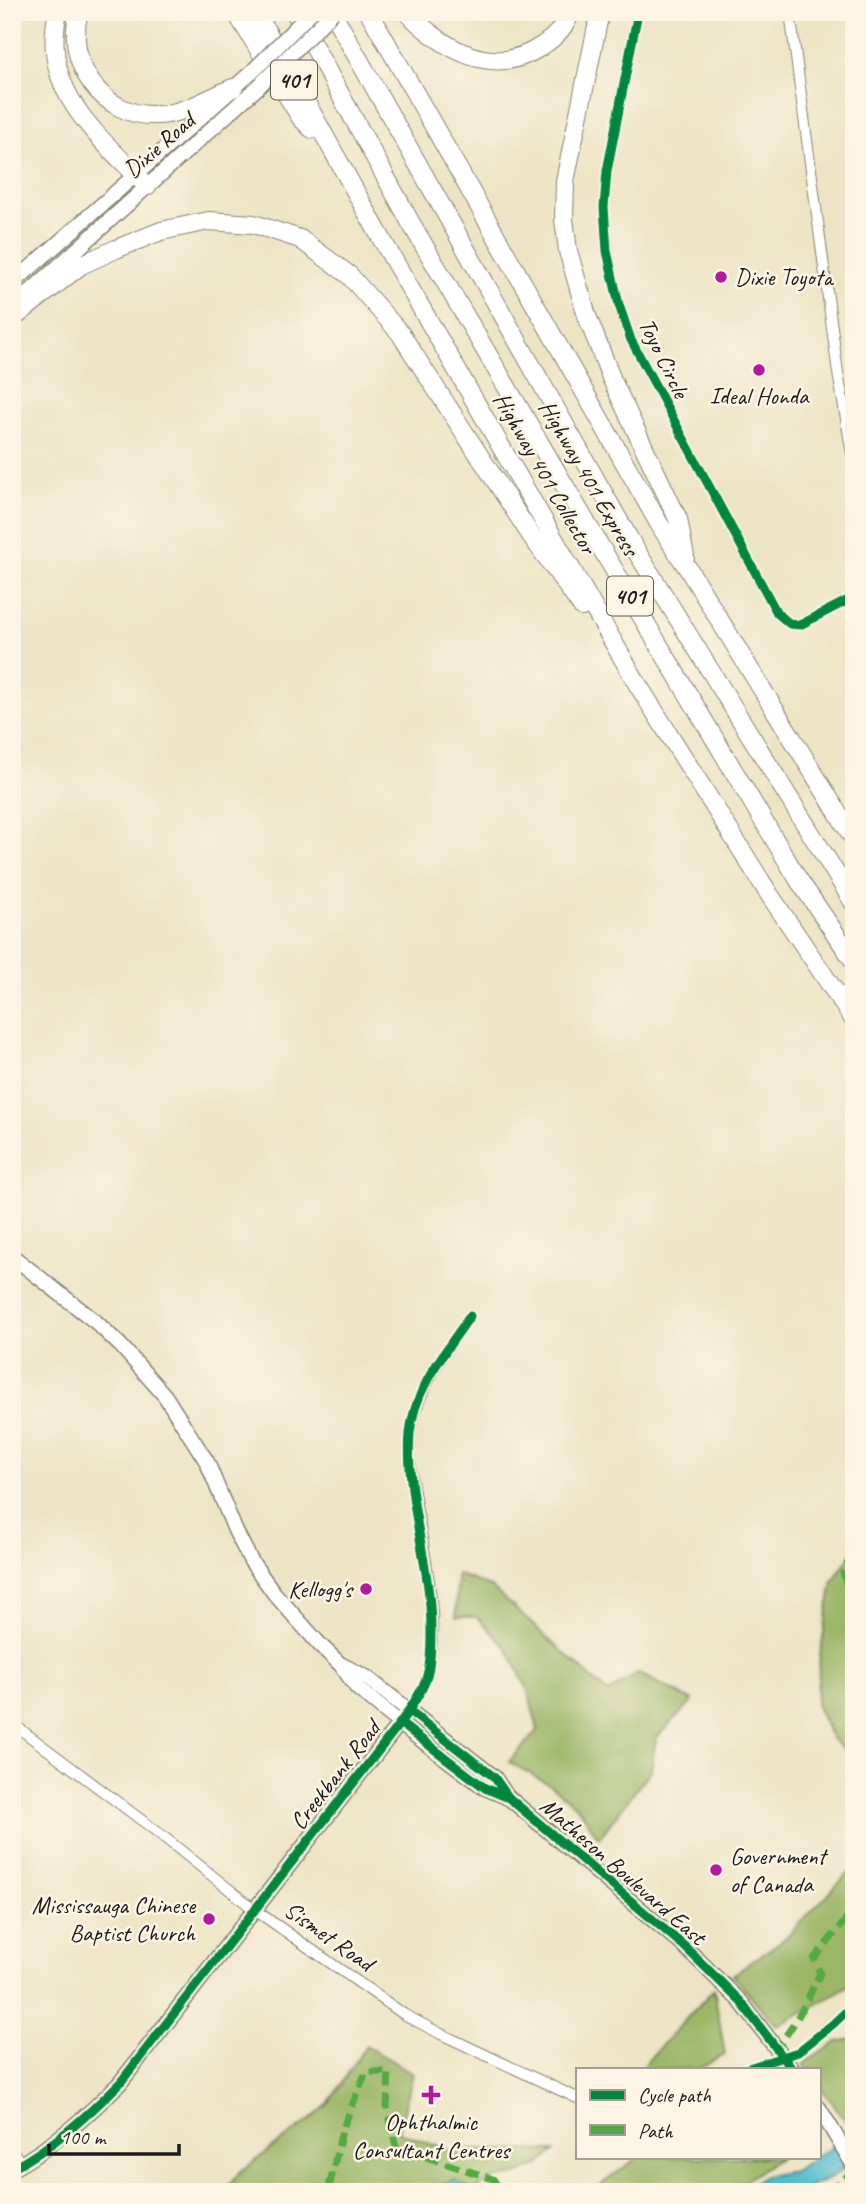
<svg xmlns="http://www.w3.org/2000/svg" width="866" height="2204" viewBox="0 0 866 2204" font-family="Caveat,sans-serif">
<style>
.forest{fill:#9cb667;stroke:#5c6942;stroke-width:2}
.water{fill:#51bccd;stroke:#366c74;stroke-width:2}
.lines{fill:none;stroke-linecap:round;stroke-linejoin:round}
.street-casing{stroke:#848070;stroke-width:12}
.secondary-casing{stroke:#848070;stroke-width:17}
.highway-casing{stroke:#848070;stroke-width:20}
.street{stroke:#fff;stroke-width:10}
.secondary{stroke:#fff;stroke-width:14}
.highway{stroke:#fff;stroke-width:18}
.secondary-bridge-casing{stroke:#848070;stroke-width:17;stroke-linecap:butt}
.secondary-bridge{stroke:#fff;stroke-width:14}
.quiet{stroke:#52a943;stroke-width:7;stroke-dasharray:14 7;stroke-linecap:butt}
.cycleway-casing{stroke:#fcf5e5;stroke-width:13}
.cycleway{stroke:#00873e;stroke-width:9}
.poi-dot{fill:#b5179e;stroke:#fcf5e5;stroke-width:2.5}
.labels{text-anchor:middle;dominant-baseline:central;stroke-width:5;stroke-linejoin:round;paint-order:stroke}
.shield{fill:#fcf5e5;stroke:#5f5d58;stroke-width:2}
.shield-label{font-size:23px;font-weight:bold;fill:#1c1c1c}
.street-label{font-size:24px;fill:#1c1c1c;stroke:#fcf5e5}
.poi-label{font-size:24px;fill:#1c1c1c;stroke:#fcf5e5;text-anchor:start}
</style>
<rect width="100%" height="100%" fill="#fcf5e5"/>
<filter id="ink" filterUnits="userSpaceOnUse"><feTurbulence type="fractalNoise" baseFrequency=".0143" numOctaves="2"/><feDisplacementMap in="SourceGraphic" scale="14" xChannelSelector="R" yChannelSelector="G"/><feConvolveMatrix kernelMatrix="1 2 1 2 8 2 1 2 1" color-interpolation-filters="sRGB"/></filter>
<filter id="wash" filterUnits="userSpaceOnUse"><feTurbulence type="fractalNoise" baseFrequency=".00686" numOctaves="4" result="noise"/><feDisplacementMap in="SourceGraphic" scale="28" xChannelSelector="R" yChannelSelector="G"/><feGaussianBlur stdDeviation="1.57" result="paint"/><feColorMatrix in="noise" values="0 0 0 0 0 0 0 0 0 0 0 0 0 0 0 0 0 1.4 0 .05"/><feComposite in="paint" operator="in"/></filter>
<g filter="url(#wash)">
<rect width="100%" height="100%" fill="#ede4c5"/>
<g class="forest">
<polygon points="854,1550 854,1759 831,1738 816,1704 820,1655 833,1581"/>
<polygon points="457,1574 491,1587 608,1693 638,1673 693,1701 656,1738 651,1770 599,1838 578,1808 552,1786 509,1762 538,1730 527,1688 507,1648 477,1617 456,1617"/>
<polygon points="854,1868 854,1981 832,1996 777,2026 732,1975 784,1939"/>
<polygon points="714,1989 725,2055 698,2069 642,2069 648,2060"/>
<polygon points="854,2038 854,2119 847,2123 819,2085 819,2069 807,2069 803,2064 838,2042"/>
<polygon points="366,2046 413,2073 399,2132 455,2153 469,2149 554,2151 541,2164 517,2175 493,2179 472,2190 454,2180 421,2192 223,2192 240,2172 310,2120 327,2105"/>
<polygon points="638,2157 781,2157 727,2192 594,2192 598,2187"/>
</g>
<g class="water">
<polygon points="854,2133 854,2159 833,2177 804,2190 742,2192 764,2176 794,2171"/>
<polygon points="455,2180 474,2192 421,2192 422,2191"/>
</g>
</g>
<g filter="url(#ink)">
<g class="lines">
<g class="street-casing">
<g id="street">
<polyline points="638,12 607,171 604,207 607,251 619,305 631,340 777,613 790,624 800,625 854,597"/>
<polyline points="790,12 838,373 854,465"/>
<path d="M 409,1711 C 415,1700 423,1689 426,1678 C 442,1620 424,1555 415,1498 C 411,1476 407,1450 411,1428 C 420,1385 446,1351 470,1316"/>
<polyline points="12,1723 160,1834 255,1910 405,2015 441,2034 577,2098"/>
<polyline points="12,2150 21,2164"/>
</g>
</g>
<g class="secondary-casing">
<g id="secondary">
<polyline points="12,284 253,71"/>
<polyline points="12,308 258,87"/>
<polyline points="12,1256 96,1322 121,1346 165,1396 207,1462 235,1530 251,1561 274,1593 321,1646 341,1665 357,1688 412,1733 485,1788 509,1798 684,1946 741,2002 792,2069"/>
<polyline points="342,1665 366,1677 494,1777 508,1798"/>
<polyline points="819,2108 854,2166"/>
<path d="M 12,2169 C 54,2146 87,2116 120,2083 L 409,1711"/>
</g>
</g>
<g class="highway-casing">
<g id="highway">
<path d="M 58,12 C 39,91 98,135 147,186"/>
<path d="M 79,12 C 64,63 103,118 157,115 C 184,114 209,98 233,88"/>
<polyline points="236,12 301,118 312,129"/>
<polyline points="256,12 385,245 638,685 769,894 854,1020"/>
<polyline points="295,12 412,225 604,553 798,879 854,961"/>
<polyline points="332,12 632,544 854,903"/>
<polyline points="369,12 661,527 687,567 854,839"/>
<path d="M 407,12 C 443,49 494,80 543,45 C 556,37 565,26 571,12"/>
<polyline points="600,12 565,181 564,219 568,251 587,316 612,380 678,519 685,557"/>
<polyline points="12,319 81,265 116,249 161,231 209,221 254,224 300,239 349,275 400,333 530,534 582,607"/>
</g>
</g>
<use href="#street" class="street"/>
<use href="#secondary" class="secondary"/>
<use href="#highway" class="highway"/>
<g class="secondary-bridge-casing">
<g id="secondary-bridge">
<polyline points="253,71 311,12"/>
<polyline points="258,87 333,12"/>
</g>
</g>
<use href="#secondary-bridge" class="secondary-bridge"/>
<g class="quiet">
<polyline points="854,1553 843,1572 848,1590 854,1654 854,1720"/>
<path d="M 773,2052 C 794,2028 807,2001 820,1973 L 814,1959 L 854,1910"/>
<polyline points="307,2192 330,2184 342,2130 366,2072 389,2072 387,2106 396,2147 493,2179 502,2192"/>
<polyline points="829,2192 854,2170"/>
</g>
<g class="cycleway-casing">
<g id="cycleway">
<polyline points="638,12 607,171 604,207 607,251 619,305 631,340 777,613 790,624 800,625 854,597"/>
<polyline points="409,1711 494,1777 509,1798"/>
<polyline points="400,1723 485,1788 509,1798 684,1946 741,2002 792,2069"/>
<polyline points="746,2069 798,2052 833,2024 854,2004"/>
<path d="M 12,2169 C 54,2146 87,2116 120,2083 L 400,1723 C 409,1710 419,1697 425,1682 C 431,1666 431,1646 431,1629 C 431,1564 405,1498 410,1433 C 414,1389 446,1351 470,1316"/>
</g>
</g>
<use href="#cycleway" class="cycleway"/>
</g>
</g>
<g class="poi-dot">
<circle cx="721" cy="277" r="7"/>
<circle cx="759" cy="370" r="7"/>
<circle cx="366" cy="1589" r="7"/>
<circle cx="716" cy="1870" r="7"/>
<circle cx="209" cy="1919" r="7"/>
<path d="M427.5 2084.5h7v7h7v7h-7v7h-7v-7h-7v-7h7z"/>
</g>
<g class="labels">
<g class="shield">
<rect x="271" y="60.5" width="46" height="39" rx="5"/>
<rect x="607" y="576.5" width="46" height="39" rx="5"/>
</g>
<g class="shield-label">
<text x="294" y="80">401</text>
<text x="630" y="596">401</text>
</g>
<g class="street-label">
<text transform="translate(159 145) rotate(-41)">Dixie Road</text>
<text transform="translate(664 358) rotate(64)">Toyo Circle</text>
<text transform="translate(545 473) rotate(60)">Highway 401 Collector</text>
<text transform="translate(589 478) rotate(60)">Highway 401 Express</text>
<text transform="translate(335 1775) rotate(-52)">Creekbank Road</text>
<text transform="translate(623 1871) rotate(41)">Matheson Boulevard East</text>
<text transform="translate(329 1936) rotate(35)">Sismet Road</text>
</g>
<g class="poi-label">
<text x="735" y="277">Dixie Toyota</text>
<text x="759" y="396" text-anchor="middle">Ideal Honda</text>
<text x="352" y="1589" text-anchor="end">Kellogg's</text>
<text x="730" y="1856">Government<tspan x="730" dy="28">of Canada</tspan></text>
<text x="195" y="1905" text-anchor="end">Mississauga Chinese<tspan x="195" dy="28">Baptist Church</tspan></text>
<text x="431" y="2122" text-anchor="middle">Ophthalmic<tspan x="431" dy="28">Consultant Centres</tspan></text>
</g>
</g>
<rect width="866" height="2204" fill="none" stroke="#fcf5e5" stroke-width="42"/>
<rect x="576" y="2068" width="245" height="91" fill="#fcf5e5" stroke="#a29e95" stroke-width="2"/>
<rect x="590" y="2090" width="35" height="10" fill="#00873e" stroke="#a29e95" stroke-width="2"/>
<text x="638" y="2102" font-size="21" fill="#1c1c1c">Cycle path</text>
<rect x="590" y="2125" width="35" height="10" fill="#52a943" stroke="#a29e95" stroke-width="2"/>
<text x="638" y="2138" font-size="21" fill="#1c1c1c">Path</text>
<path d="M49 2144v10h130v-10" fill="none" stroke="#1c1c1c" stroke-width="3.5"/>
<text x="60" y="2144" font-size="21" fill="#1c1c1c" stroke="#fcf5e5" stroke-width="5" paint-order="stroke">100 m</text>
</svg>
